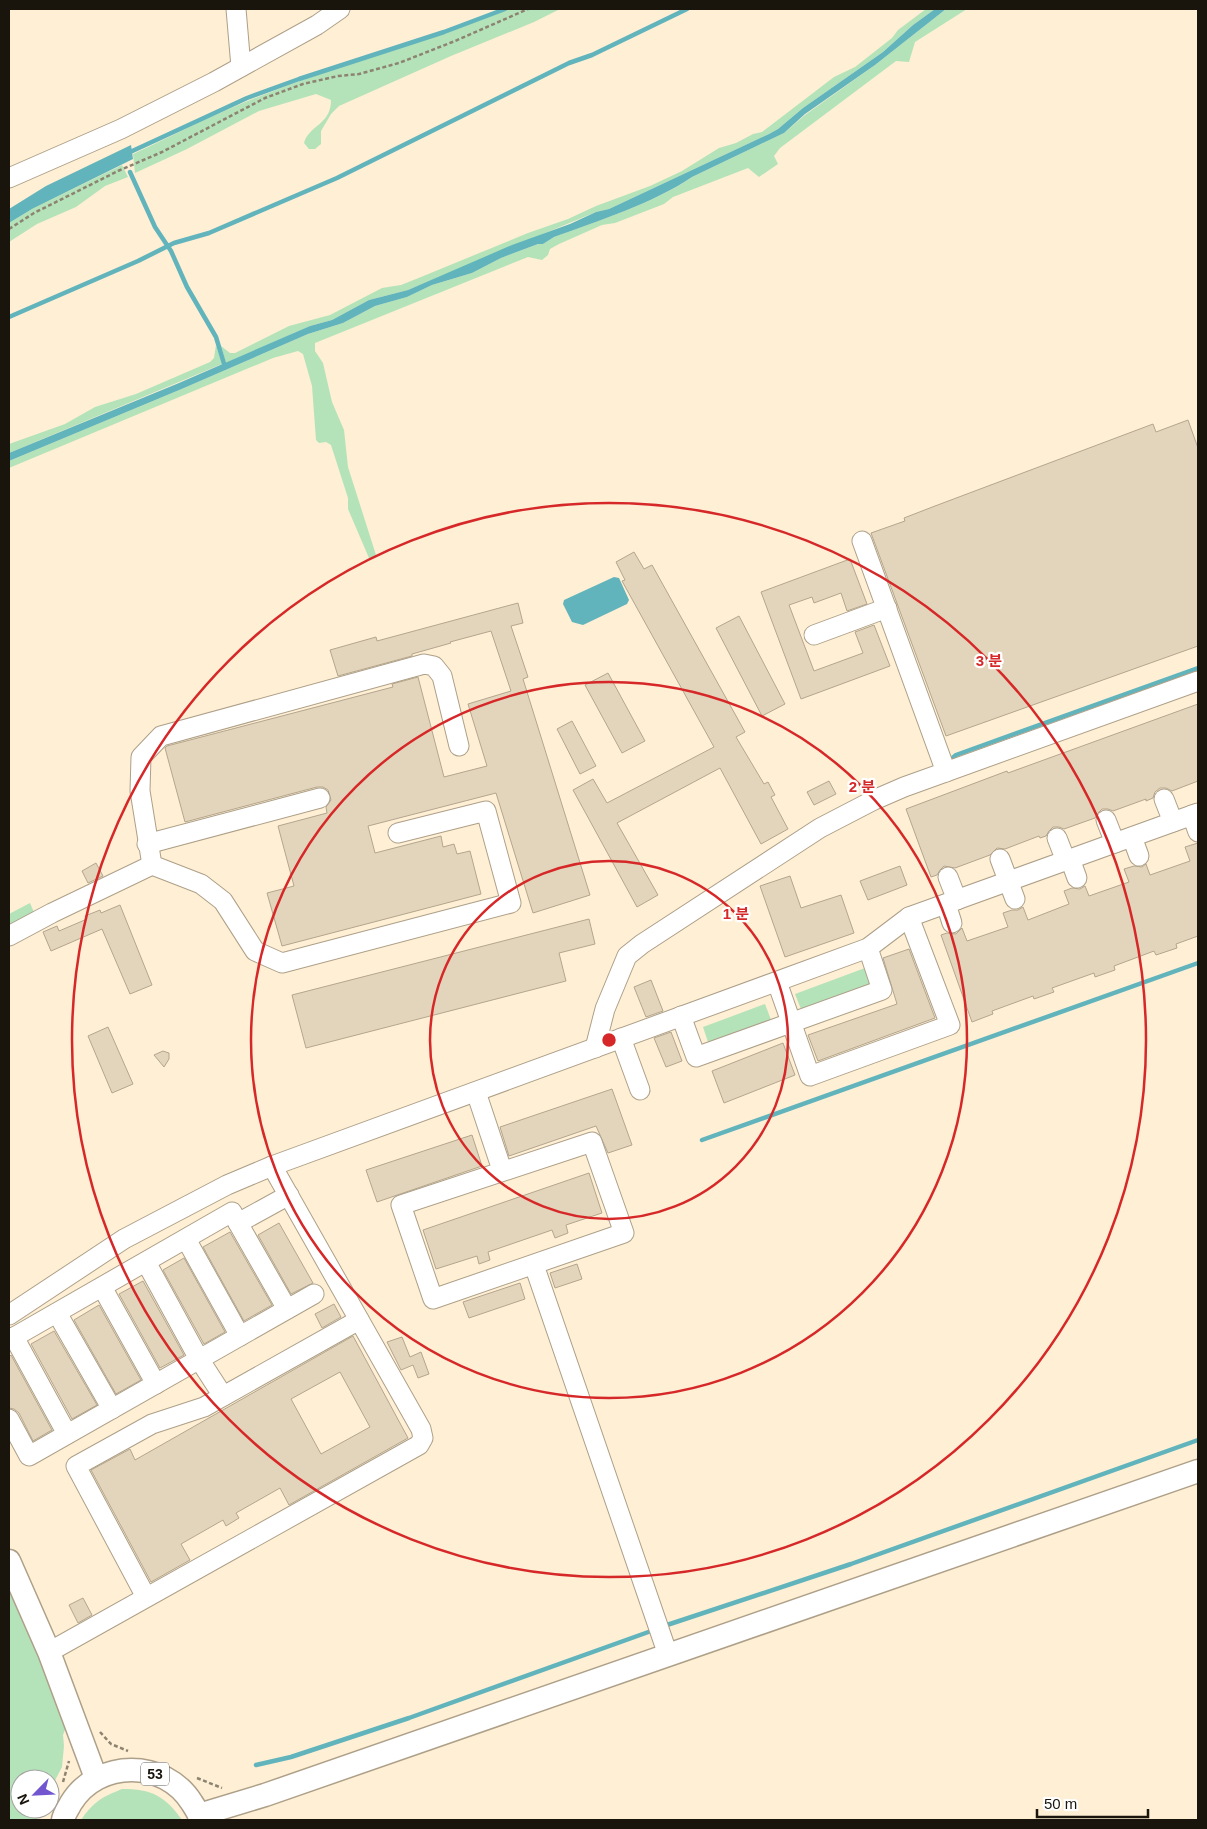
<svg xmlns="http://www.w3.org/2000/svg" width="1207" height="1829" viewBox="0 0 1207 1829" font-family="Arial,'Noto Sans KR',sans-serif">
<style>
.green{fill:#b4e3ba}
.water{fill:#61b4bb}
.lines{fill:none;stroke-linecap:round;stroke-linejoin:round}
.stream{stroke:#61b4bb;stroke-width:4.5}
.building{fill:#e3d5bb;stroke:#b4a68e;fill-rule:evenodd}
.minor-casing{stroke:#aea088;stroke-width:21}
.major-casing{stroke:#aea088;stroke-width:25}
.path{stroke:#8d8371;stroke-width:2.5;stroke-dasharray:4 2.5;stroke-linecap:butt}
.minor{stroke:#fff;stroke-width:19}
.major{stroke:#fff;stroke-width:22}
.ring{fill:none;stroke:#d62828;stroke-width:2.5}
.labels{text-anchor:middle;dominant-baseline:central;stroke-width:4.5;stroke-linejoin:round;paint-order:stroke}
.shield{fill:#fff;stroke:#5f5b55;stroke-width:1}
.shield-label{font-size:14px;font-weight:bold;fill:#1a150c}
.centre{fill:#d62828;stroke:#fff;stroke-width:2.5}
.ring-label{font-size:15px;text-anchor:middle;font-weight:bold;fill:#d62828;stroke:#fff;stroke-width:4.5;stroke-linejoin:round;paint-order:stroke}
</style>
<rect width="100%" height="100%" fill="#feefd5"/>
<g class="green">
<path d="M 508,9 L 560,9 L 534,22 L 451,56 L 339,106 L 331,114 L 321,131 L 321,144 L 315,149 L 309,149 L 304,143 C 309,125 331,125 331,100 L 316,94 L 259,111 L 187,149 L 135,173 L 133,154 C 172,136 210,116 250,100 C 335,66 423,41 508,9 Z"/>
<polygon points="926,9 935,9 913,25 883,52 803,108 778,129 769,134 609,209 596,212 408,290 369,300 332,320 310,326 226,363 221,346 230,353 235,353 289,326 330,315 382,288 401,285 421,277 528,233 568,219 596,206 650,186 682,171 719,148 736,143 753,134 762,132 834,77 855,67 892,38 898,30"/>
<path d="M 946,9 L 967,9 L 915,42 L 909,62 L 896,61 L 780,148 L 774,156 L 778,164 L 759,177 L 748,168 L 673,197 L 664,204 L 615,223 L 602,225 L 559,244 L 550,249 L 548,255 L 542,260 L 528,257 L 315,343 L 315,351 L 323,363 L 332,402 L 344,430 L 348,467 L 376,555 L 374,558 L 369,558 L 348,509 L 348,498 L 331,445 L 326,442 L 319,443 L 316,440 L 312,386 L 303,354 L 298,351 L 273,358 L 9,468 L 9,461 L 184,388 L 308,334 L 343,323 L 375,306 L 407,297 L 432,285 L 472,273 L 501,258 L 538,244 L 543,244 L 554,237 C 597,221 655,203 692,177 L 784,133 L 805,115 L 875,65 Z"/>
<polygon points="122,165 128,177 105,186 76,207 37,224 9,242 9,223 32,209"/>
<polygon points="216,345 222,364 9,453 9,444 65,424 95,407 136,394 210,362 214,358"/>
<polygon points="30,903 36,917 9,931 9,914"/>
<polygon points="865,968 872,989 803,1014 795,994"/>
<polygon points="765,1004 773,1025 710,1048 703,1027"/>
<polygon points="9,1582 54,1686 66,1727 63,1735 64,1746 62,1767 50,1790 50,1779 20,1779 20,1809 39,1809 37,1820 9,1820"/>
<path d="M 122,1789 C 152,1789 165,1796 182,1820 L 81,1820 C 93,1802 102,1797 122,1789 Z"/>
</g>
<g class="water">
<path d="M 935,9 L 946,9 L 875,65 L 805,114 L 784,133 L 692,177 C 654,203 598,221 554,237 L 543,244 L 538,244 L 501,258 L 472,273 L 432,285 L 407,297 L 375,306 L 343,323 L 308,334 L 184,388 L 9,461 L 9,453 L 179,383 L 310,326 L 332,320 L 369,300 L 408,290 L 512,245 L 570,224 L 596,212 L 609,209 L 769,134 L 778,129 L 803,108 L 883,52 L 913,25 Z"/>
<polygon points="131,145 133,159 32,209 9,223 9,209 46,186"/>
<polygon points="614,577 619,578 629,600 627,604 583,625 572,622 563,604 564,600"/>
</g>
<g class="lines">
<g class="stream">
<polyline points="128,153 247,98 299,79 444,32 505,9"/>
<polyline points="130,172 155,227 171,251 187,287 216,337 225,367"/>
<polyline points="9,317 138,261 174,243 209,233 337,178 569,63 592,55 687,9"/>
<polyline points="948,762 956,755 1198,668"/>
<polyline points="702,1140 1198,963"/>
<polyline points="664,1626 851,1564 1198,1440"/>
<polyline points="256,1765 291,1757 409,1718 654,1630"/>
</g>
</g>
<g class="building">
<polygon points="1188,420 1198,448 1198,646 946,736 871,533 905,521 904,518 935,506 1153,424 1156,432"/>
<polygon points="634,552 644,569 652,565 745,732 736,737 764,784 768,782 775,795 771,797 788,829 761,844 720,768 617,823 658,895 637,907 573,790 593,779 607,803 714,747 622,581 625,580 616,562"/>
<polygon points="850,559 867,604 847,611 841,593 814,603 812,597 789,605 814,671 863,653 855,632 874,625 890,666 801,699 761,592"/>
<polygon points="518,603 523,623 511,626 528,677 523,679 590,895 533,913 496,793 368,826 375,853 441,836 443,847 454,844 457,854 470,851 481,894 282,946 267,893 294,886 278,826 327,813 326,807 331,800 328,790 323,787 317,787 185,822 165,748 167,746 393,687 392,684 418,677 444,777 487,766 468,704 511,691 491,631 450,642 451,643 412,654 412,656 338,676 330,650 376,637 377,641"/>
<polygon points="739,616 785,704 762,716 716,628"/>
<polygon points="608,673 645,741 622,753 585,685"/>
<polygon points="1198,704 1198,781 1172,791 1166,788 1160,788 1155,792 1153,798 1146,801 1146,799 1113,811 1108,809 1102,809 1098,813 1095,818 1064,829 1059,827 1053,827 1049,831 1046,836 1040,838 1039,836 1005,849 997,848 990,855 955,868 944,866 940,870 937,875 931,877 906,809 1007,771 1008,773"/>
<polygon points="572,721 596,766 580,774 557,729"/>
<polygon points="829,781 836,794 814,805 807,792"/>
<polygon points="1198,843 1198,936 1176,944 1177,948 1156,955 1154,951 1114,966 1115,970 1095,977 1094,973 1052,988 1054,992 1034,999 1033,996 992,1011 993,1014 972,1022 941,935 947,933 956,934 962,928 967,941 1008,927 1003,913 1012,910 1018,910 1023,907 1028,920 1069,904 1064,891 1072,888 1080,889 1085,886 1089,896 1129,882 1124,869 1134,866 1142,867 1146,864 1150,875 1190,861 1185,847"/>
<polygon points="96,863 103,876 88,883 82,871"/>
<polygon points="900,866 907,885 868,900 860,881"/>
<polygon points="790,876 801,908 841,895 854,933 785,957 760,886"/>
<polygon points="120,905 152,985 130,994 102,929 51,951 43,932 57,926 59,931 87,919 85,916 100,910 101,913"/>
<polygon points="589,919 595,944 559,953 566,981 306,1048 292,995"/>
<polygon points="909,949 935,1018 818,1061 808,1035 897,1004 883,958"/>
<polygon points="651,980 663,1011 646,1017 634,987"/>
<polygon points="108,1027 133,1084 112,1093 88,1036"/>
<polygon points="671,1032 682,1061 666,1067 654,1038"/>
<polygon points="783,1043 795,1075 724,1103 712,1071"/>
<polygon points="163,1051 169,1053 169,1059 164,1067 154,1055"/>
<polygon points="612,1089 632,1145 608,1153 596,1126 509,1156 500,1127"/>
<polygon points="472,1135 482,1166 377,1202 366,1170"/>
<polygon points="589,1173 602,1213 566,1225 568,1233 555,1238 552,1230 488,1252 490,1260 479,1264 477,1256 436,1269 423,1230"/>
<polygon points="279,1223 313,1283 291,1294 258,1235"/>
<polygon points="230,1232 272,1305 244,1321 203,1247"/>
<polygon points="184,1258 225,1332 204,1344 163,1270"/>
<polygon points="577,1264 582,1279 555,1288 550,1273"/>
<polygon points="143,1281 184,1355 160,1368 119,1294"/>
<polygon points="520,1283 525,1299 469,1318 463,1302"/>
<polygon points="334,1304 341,1317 322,1328 315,1314"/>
<polygon points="99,1305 141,1380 116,1394 74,1320"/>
<polygon points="54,1331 97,1405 72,1419 31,1344"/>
<path d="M 353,1336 L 408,1438 L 289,1505 L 280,1488 L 236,1513 L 239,1518 L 226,1526 L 223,1520 L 181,1544 L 190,1560 L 151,1582 L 91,1470 L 130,1449 L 135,1460 ZM 340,1372 L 370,1427 L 321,1454 L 291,1399 Z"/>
<polygon points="402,1337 410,1357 421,1352 429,1374 418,1378 413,1365 401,1370 387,1342"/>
<polygon points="11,1355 52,1430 33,1441 19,1413 14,1409 9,1408 9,1357"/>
<polygon points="83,1598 92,1615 78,1623 69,1605"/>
</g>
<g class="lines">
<g class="minor-casing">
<g id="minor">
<polyline points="236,9 241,67"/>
<polyline points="9,178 121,129 214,82 317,25 340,9"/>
<polyline points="862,541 946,772"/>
<polyline points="814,635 887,608"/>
<polyline points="1164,799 1173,822"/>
<polyline points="1192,815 1198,832"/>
<polyline points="1106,820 1115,843"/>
<polyline points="398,833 486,811 511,903 282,963 255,951 223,901 201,884 152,865 140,791 141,757 161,736 424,664 434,666 442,676 459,746"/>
<polyline points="1132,837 1139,856"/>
<polyline points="1057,838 1066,861"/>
<polyline points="147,844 320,798"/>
<polyline points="1000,859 1015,899"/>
<polyline points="1070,859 1077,878"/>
<polyline points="948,877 957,900"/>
<polyline points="946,904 952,923"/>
<polyline points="9,936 52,913 152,865"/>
<polyline points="777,982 810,1076 950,1025 909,917"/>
<polyline points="681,1016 696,1057 882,990 868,948"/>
<polyline points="621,1038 640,1090"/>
<polyline points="595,1048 605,1009 627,956 642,944 820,828 874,800 904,787 1198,681"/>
<polyline points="476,1092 502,1170"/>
<polygon points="592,1142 624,1233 433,1299 401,1205"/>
<polyline points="238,1223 287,1309"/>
<polyline points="186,1239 240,1336"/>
<polyline points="146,1262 199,1359 223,1396"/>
<polyline points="534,1265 668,1655"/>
<polyline points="102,1287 156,1384"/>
<polyline points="57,1313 112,1409"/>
<polyline points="9,1315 124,1239 227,1185 272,1166 868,948 909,917 1198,813"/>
<polyline points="14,1337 67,1434"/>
<polyline points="9,1340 232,1212 238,1223 289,1195"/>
<polyline points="9,1419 29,1456 314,1294"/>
<polyline points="146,1597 76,1466 152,1424 204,1407 359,1320"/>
<polyline points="49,1652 419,1445 423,1438 421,1429 272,1166"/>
</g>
</g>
<g class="major-casing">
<g id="major">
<polyline points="9,1561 49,1652 96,1778"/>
<polyline points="199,1815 265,1795 1198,1471"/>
<path d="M 63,1820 C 64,1814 68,1809 71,1803 C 98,1759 165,1759 192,1803 C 196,1809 199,1814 201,1820"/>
</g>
</g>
<g class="path">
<polyline points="9,229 34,213 118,171 162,152 265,98 303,84 338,76 359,74 399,63 455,41 528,9"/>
<polyline points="100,1732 111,1744 128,1751"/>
<polyline points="197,1778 222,1788"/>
<polyline points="63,1782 69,1761"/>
</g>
<use href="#minor" class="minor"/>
<use href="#major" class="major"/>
</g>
<g class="ring">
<circle cx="609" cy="1040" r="179"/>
<circle cx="609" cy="1040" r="358"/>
<circle cx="609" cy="1040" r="537"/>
</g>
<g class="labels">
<rect class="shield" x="141" y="1762.5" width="28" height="23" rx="4"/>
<g class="shield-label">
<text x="155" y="1774">53</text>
</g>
</g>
<circle cx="609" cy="1040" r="8" class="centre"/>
<g class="ring-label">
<text x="989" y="666">3 분</text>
<text x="862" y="792">2 분</text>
<text x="736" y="919">1 분</text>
</g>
<rect width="1207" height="1829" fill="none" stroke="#1a150c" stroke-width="20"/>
<g transform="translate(35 1794) rotate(246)"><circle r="24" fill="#ffffff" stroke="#a3a19e"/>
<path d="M0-4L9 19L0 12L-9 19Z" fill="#7156d0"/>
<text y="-8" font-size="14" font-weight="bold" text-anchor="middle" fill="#1a150c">N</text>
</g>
<path d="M1037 1809v8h111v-8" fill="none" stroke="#1a150c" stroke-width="2.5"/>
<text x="1044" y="1809" font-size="15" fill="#1a150c" stroke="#ffffff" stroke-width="4" paint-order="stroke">50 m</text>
</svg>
